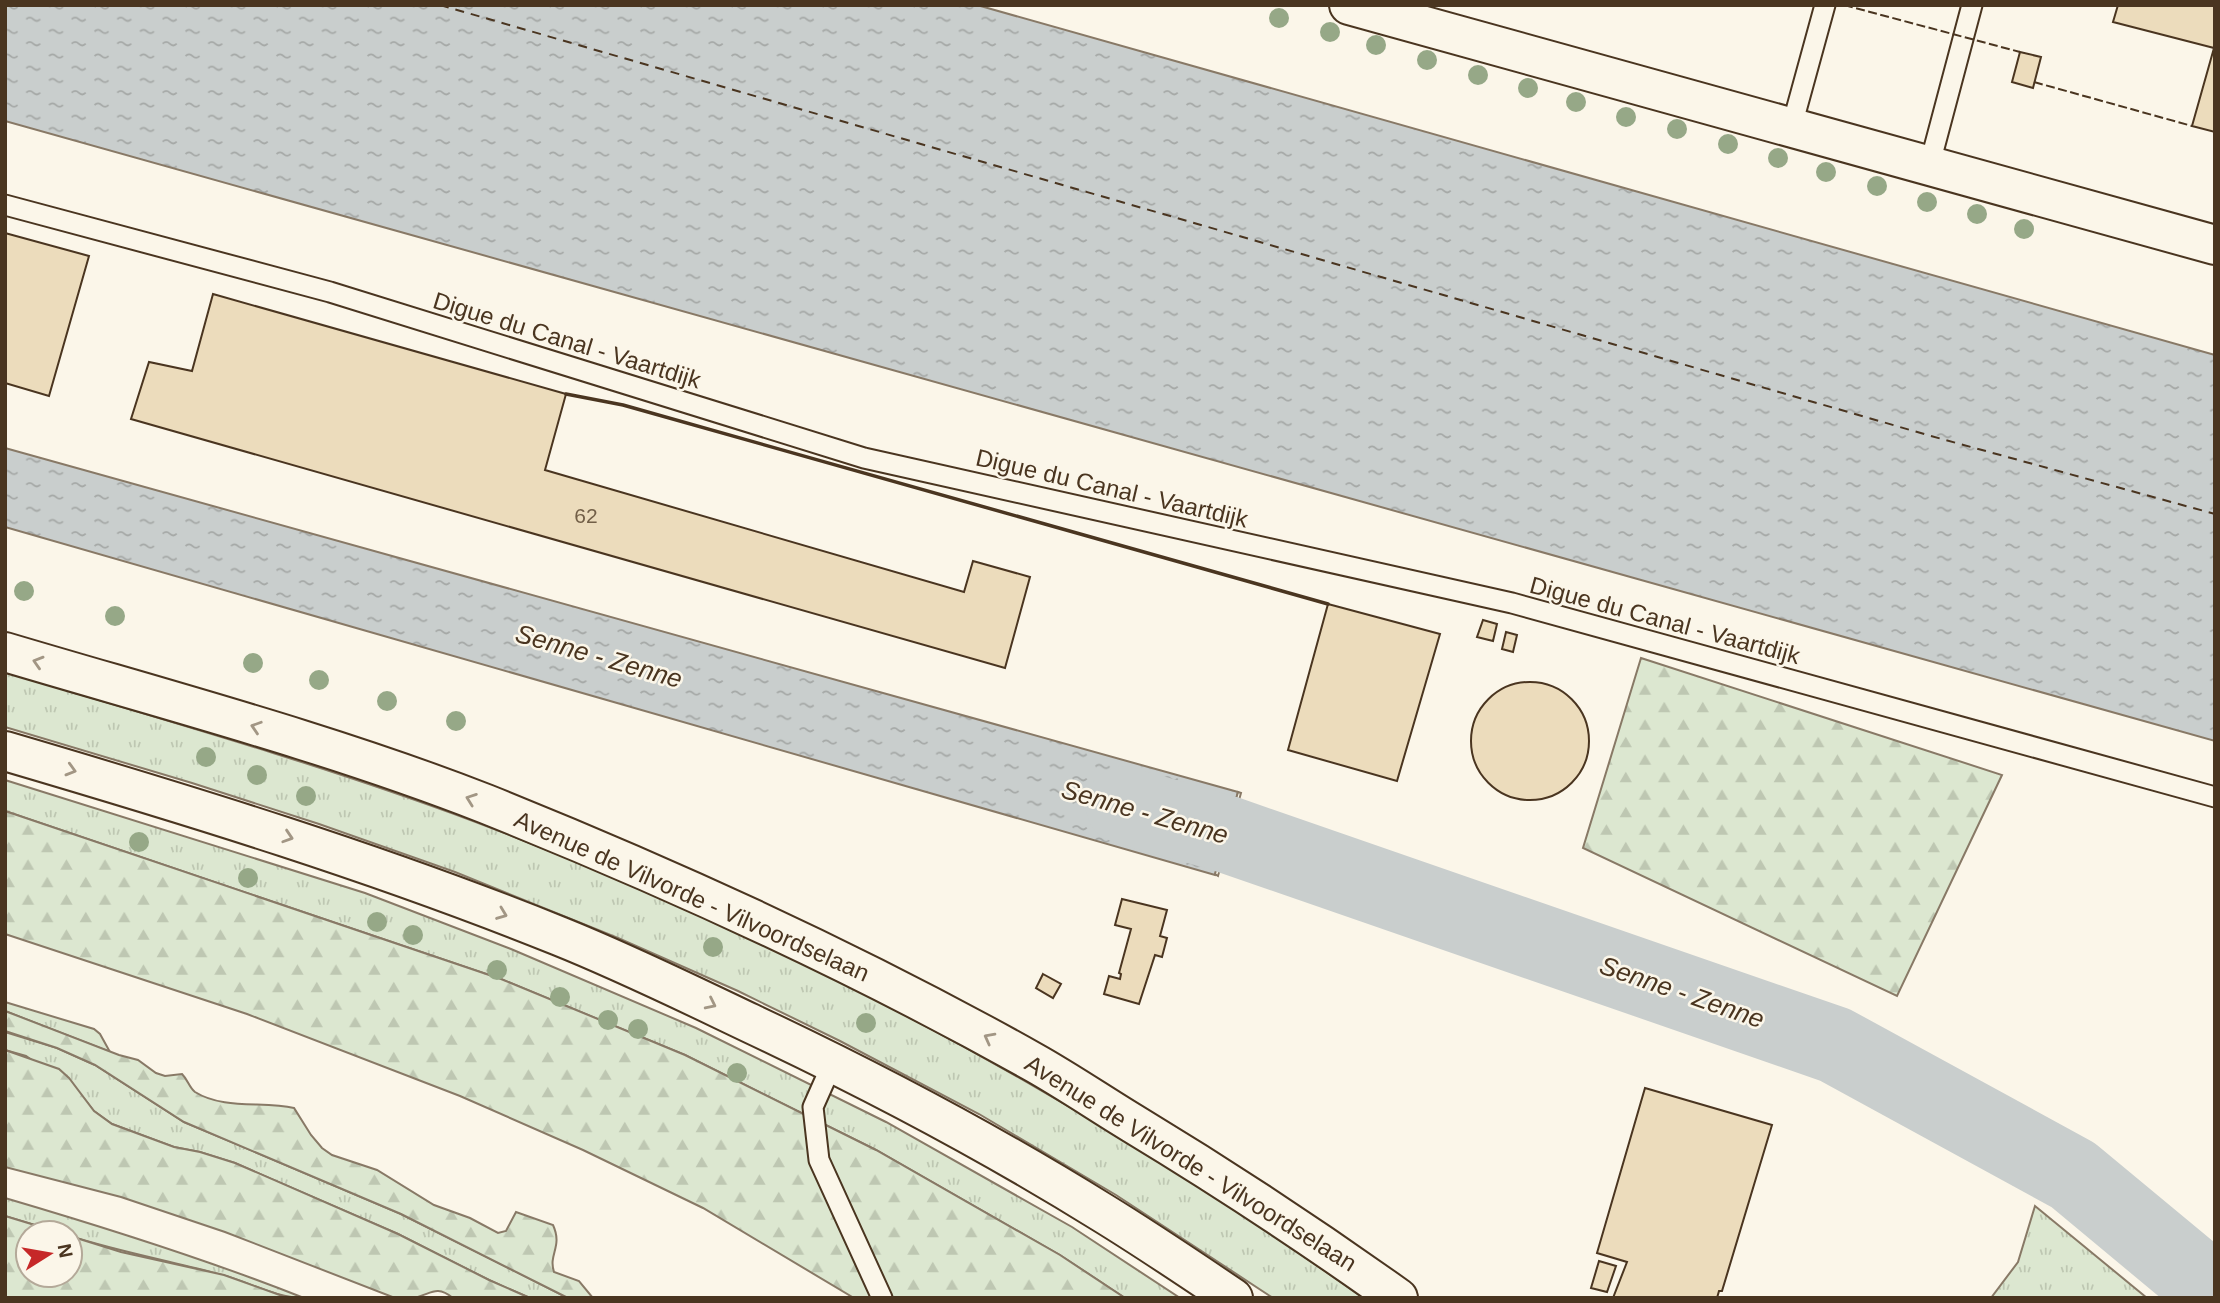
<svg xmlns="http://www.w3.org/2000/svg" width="2220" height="1303" viewBox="0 0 2220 1303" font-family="Arial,sans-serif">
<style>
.grass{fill:url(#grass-tufts);stroke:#887966;stroke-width:2}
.forest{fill:url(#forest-firs);stroke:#887966;stroke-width:2}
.water{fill:url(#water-ripples);stroke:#887966;stroke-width:2}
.pier{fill:#fbf6e9;stroke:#887966;stroke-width:2}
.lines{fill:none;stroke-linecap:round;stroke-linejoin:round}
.river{stroke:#c9cecd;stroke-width:77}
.ferry{stroke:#4a3520;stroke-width:2;stroke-dasharray:9 7;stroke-linecap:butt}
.building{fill:#ecdcbc;stroke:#4a3520;stroke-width:2}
.lane-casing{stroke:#4a3520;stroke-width:23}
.secondary-casing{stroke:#4a3520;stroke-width:42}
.primary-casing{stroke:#4a3520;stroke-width:42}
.lane{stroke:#fbf6e9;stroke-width:19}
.secondary{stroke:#fbf6e9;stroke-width:38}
.primary{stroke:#fbf6e9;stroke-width:38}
.fence{stroke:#4a3520;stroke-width:2;stroke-dasharray:9 3.5;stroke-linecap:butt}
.wall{stroke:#4a3520;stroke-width:3.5}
.tree{fill:#96a887}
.oneway{stroke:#a29684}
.labels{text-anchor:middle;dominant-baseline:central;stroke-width:5;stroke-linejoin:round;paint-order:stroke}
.number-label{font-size:21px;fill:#725f47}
.street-label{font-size:24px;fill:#4a3520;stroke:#fbf6e9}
.water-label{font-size:26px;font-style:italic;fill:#4a3520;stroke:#fbf6e9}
</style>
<defs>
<pattern id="grass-tufts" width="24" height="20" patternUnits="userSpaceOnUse" patternTransform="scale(1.75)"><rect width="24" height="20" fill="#dce7d0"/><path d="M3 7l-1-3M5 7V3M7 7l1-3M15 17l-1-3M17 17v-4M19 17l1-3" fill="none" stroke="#bec7b2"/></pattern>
<pattern id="forest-firs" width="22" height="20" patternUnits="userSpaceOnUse" patternTransform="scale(1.75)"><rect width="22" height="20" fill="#dce7d0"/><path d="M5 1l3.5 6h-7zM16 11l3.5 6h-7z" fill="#bec7b2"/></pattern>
<pattern id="water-ripples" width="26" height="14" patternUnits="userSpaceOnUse" patternTransform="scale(1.75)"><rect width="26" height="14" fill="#c9cecd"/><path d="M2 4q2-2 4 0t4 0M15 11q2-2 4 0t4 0" fill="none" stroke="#a5a8a6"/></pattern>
</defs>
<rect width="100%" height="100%" fill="#fbf6e9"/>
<g class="grass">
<path d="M 5,672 C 162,719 320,764 473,821 C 789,940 1089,1102 1363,1298 L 1273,1298 L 1116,1195 L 979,1114 L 840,1041 L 738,991 L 618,938 L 455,872 L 319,824 L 192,783 L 5,727 Z"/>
<polygon points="5,780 365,893 511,949 696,1028 886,1122 1072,1227 1180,1298 1125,1298 1060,1255 876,1150 685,1055 501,979 5,811"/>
<polygon points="5,1002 94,1029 100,1034 110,1052 5,1011"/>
<polygon points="5,1032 57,1048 95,1065 184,1122 401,1214 568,1298 530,1298 489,1280 398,1234 235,1163 200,1152 174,1147 112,1124 94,1111 82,1096 26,1056 5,1050"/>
<path d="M 5,1198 C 107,1228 206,1259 304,1298 C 275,1298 250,1282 222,1275 C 171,1261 120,1252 70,1236 L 70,1233 L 61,1233 L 5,1216 Z"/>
<polygon points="2035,1206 2147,1298 1991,1298 2018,1262"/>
</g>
<g class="forest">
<polygon points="1641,658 2002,775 1897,996 1583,848"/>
<polygon points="5,811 501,979 685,1055 876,1150 1060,1255 1125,1298 854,1298 703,1208 583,1150 460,1096 247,1014 5,934"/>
<path d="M 5,1011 L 119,1055 L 138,1060 L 156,1073 L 165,1076 L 182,1074 C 188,1080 189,1087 195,1092 C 224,1110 263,1101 294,1108 L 311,1135 L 322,1148 L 332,1155 L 377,1170 L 434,1205 L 470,1218 L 498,1233 L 506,1231 L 516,1212 L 553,1225 C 563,1247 548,1254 554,1272 L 579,1281 L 593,1298 L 568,1298 L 401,1214 L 184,1122 L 95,1065 L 57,1048 L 5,1031 Z"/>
<path d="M 5,1050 L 59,1069 L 69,1078 L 94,1111 L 112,1124 L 174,1147 L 200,1152 L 235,1163 L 398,1234 L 489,1280 L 530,1298 L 453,1298 C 435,1284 431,1295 413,1298 C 408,1299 401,1298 395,1298 L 225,1232 L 121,1197 L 5,1167 Z"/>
<polygon points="5,1216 61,1233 28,1233 28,1275 70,1275 70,1236 121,1252 224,1275 288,1298 5,1298"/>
</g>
<g class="water">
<polygon points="5,5 977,5 2215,355 2215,741 5,121"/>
<polygon points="5,448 1238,792 1215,875 5,527"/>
</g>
<polygon class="pier" points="1238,792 1241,793 1218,876 1215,874"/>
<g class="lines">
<polyline class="river" points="1124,805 1226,834 1835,1045 2073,1175 2215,1293"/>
<polyline class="ferry" points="440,5 1931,436 2215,514"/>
</g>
<g class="building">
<polygon points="2118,5 2215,5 2215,132 2192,126 2214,48 2113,22"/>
<polygon points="2020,52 2041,57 2033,88 2012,82"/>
<polygon points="5,233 89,256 49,396 5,383"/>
<polygon points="213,294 566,394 545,470 964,592 973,561 1030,577 1005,668 131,419 149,362 192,371"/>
<polygon points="1328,604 1440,634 1397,781 1288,750"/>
<polygon points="1483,620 1497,624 1493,641 1477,637"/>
<polygon points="1506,632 1517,635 1513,652 1502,649"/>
<circle cx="1530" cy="741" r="59"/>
<polygon points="1122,899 1167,910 1160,936 1167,938 1162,957 1155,955 1139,1004 1104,994 1109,976 1120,979 1121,974 1119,973 1131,929 1115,925"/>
<polygon points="1043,974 1061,984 1053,998 1036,988"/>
<polygon points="1645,1088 1772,1125 1722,1291 1719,1291 1717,1298 1613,1298 1627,1262 1597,1253"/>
<polygon points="1599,1261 1616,1266 1607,1292 1591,1288"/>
</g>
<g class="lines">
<g class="lane-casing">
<g id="lane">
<polyline points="1791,129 1825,5"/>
<polyline points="1929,167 1972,5"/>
<polyline points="5,205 330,292 864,458 1512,603 2215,797"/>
<polyline points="833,1062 813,1107 819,1160 882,1298"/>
</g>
</g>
<g class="secondary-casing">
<polyline id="secondary" points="1349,5 2215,245"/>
</g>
<g class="primary-casing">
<g id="primary">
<path d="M 5,652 C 166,700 330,743 486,804 C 673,879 857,963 1033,1062 C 1067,1081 1099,1103 1132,1123 C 1223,1178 1311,1236 1398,1298"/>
<path d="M 5,751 C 192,806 378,863 559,936 C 624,962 687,993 750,1023 C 871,1080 989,1142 1103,1213 C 1147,1240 1190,1269 1233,1298"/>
</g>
</g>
<use href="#lane" class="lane"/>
<use href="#secondary" class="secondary"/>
<use href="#primary" class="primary"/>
<g class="fence">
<polyline points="1844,5 2020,52"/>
<polyline points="2034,82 2192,126"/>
</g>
<polyline class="wall" points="566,394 623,405 1328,604"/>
</g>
<g class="tree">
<circle cx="1279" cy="18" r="10"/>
<circle cx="1330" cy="32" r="10"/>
<circle cx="1376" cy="45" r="10"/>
<circle cx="1427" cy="60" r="10"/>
<circle cx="1478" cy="75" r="10"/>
<circle cx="1528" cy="88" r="10"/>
<circle cx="1576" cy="102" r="10"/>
<circle cx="1626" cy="117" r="10"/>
<circle cx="1677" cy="129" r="10"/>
<circle cx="1728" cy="144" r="10"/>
<circle cx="1778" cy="158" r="10"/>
<circle cx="1826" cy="172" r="10"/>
<circle cx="1877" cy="186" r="10"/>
<circle cx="1927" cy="202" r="10"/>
<circle cx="1977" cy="214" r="10"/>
<circle cx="2024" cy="229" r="10"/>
<circle cx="24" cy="591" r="10"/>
<circle cx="115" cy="616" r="10"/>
<circle cx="253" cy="663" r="10"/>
<circle cx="319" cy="680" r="10"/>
<circle cx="387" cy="701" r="10"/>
<circle cx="456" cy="721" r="10"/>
<circle cx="206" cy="757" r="10"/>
<circle cx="257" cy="775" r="10"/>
<circle cx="306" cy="796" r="10"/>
<circle cx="139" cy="842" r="10"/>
<circle cx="248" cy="878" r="10"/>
<circle cx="377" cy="922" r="10"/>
<circle cx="413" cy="935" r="10"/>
<circle cx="713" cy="947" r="10"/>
<circle cx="497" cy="970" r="10"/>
<circle cx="560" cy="997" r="10"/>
<circle cx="608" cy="1020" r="10"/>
<circle cx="866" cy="1023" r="10"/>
<circle cx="638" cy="1029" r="10"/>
<circle cx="737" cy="1073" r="10"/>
</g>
<defs><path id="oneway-chevron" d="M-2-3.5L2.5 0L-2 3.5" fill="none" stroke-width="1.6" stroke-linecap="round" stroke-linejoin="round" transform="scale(1.75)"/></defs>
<g class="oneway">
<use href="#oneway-chevron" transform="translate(38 662) rotate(-163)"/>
<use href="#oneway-chevron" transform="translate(256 727) rotate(-162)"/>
<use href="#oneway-chevron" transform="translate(71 770) rotate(16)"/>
<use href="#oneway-chevron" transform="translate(471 799) rotate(-160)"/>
<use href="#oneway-chevron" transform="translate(288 837) rotate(18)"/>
<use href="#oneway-chevron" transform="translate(502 914) rotate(21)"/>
<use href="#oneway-chevron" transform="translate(711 1004) rotate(26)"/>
<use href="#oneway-chevron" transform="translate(989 1038) rotate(-152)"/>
</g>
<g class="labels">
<g class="number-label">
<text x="586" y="515">62</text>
</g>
<g class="street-label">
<text transform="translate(567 340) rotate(17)">Digue du Canal - Vaartdijk</text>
<text transform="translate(1112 488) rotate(13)">Digue du Canal - Vaartdijk</text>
<text transform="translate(1665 620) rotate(15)">Digue du Canal - Vaartdijk</text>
<text transform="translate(692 896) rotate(24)">Avenue de Vilvorde - Vilvoordselaan</text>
<text transform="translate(1191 1163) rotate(32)">Avenue de Vilvorde - Vilvoordselaan</text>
</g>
<g class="water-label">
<text transform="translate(599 656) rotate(16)">Senne - Zenne</text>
<text transform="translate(1145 812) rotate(16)">Senne - Zenne</text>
<text transform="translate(1682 992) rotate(19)">Senne - Zenne</text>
</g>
</g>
<rect width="2220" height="1303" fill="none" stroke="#4a3520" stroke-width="14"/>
<g transform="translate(49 1254) rotate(79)"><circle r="33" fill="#fbf6e9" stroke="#b4a999" stroke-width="2"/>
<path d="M0-5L12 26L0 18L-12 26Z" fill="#c62828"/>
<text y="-10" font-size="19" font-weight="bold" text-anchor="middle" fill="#4a3520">N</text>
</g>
</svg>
